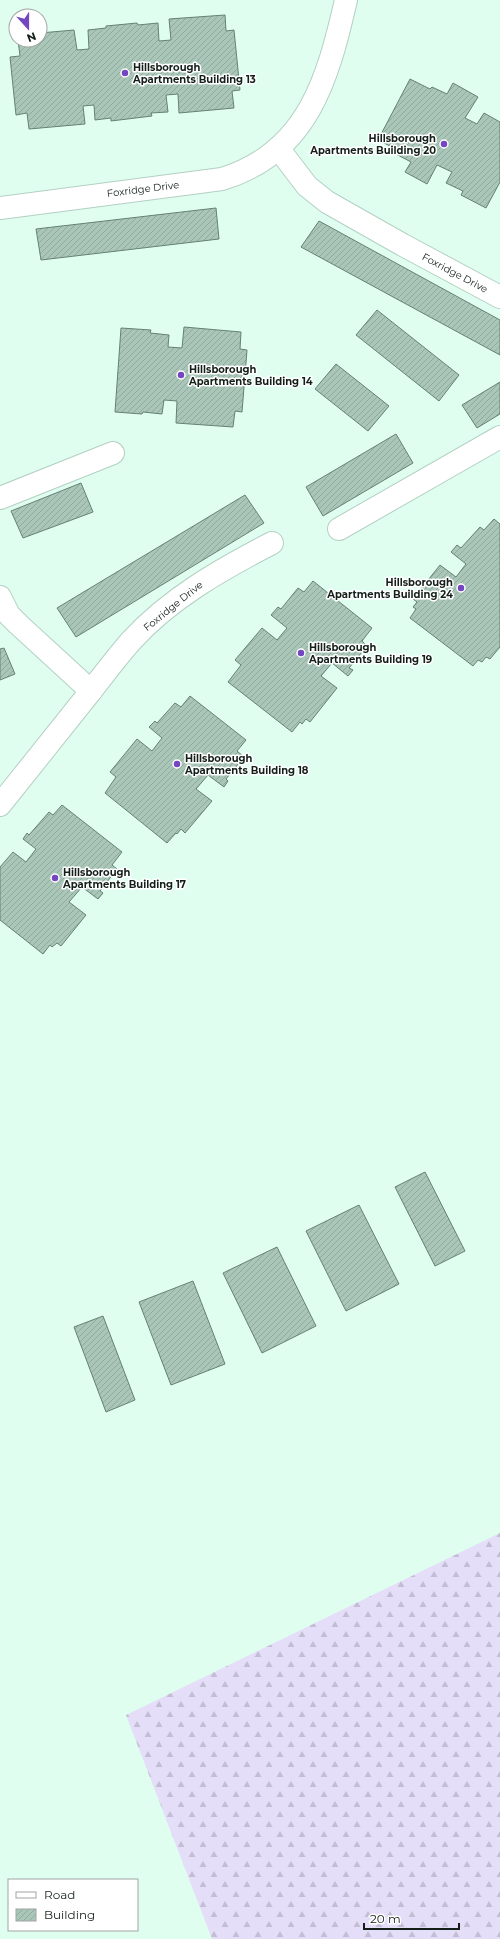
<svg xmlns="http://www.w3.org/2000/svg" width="500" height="1939" viewBox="0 0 500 1939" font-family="Montserrat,sans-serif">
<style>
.forest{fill:url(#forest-firs)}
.building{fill:url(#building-hatch);stroke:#658174}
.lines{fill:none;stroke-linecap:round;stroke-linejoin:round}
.minor-casing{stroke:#b3d0c3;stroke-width:24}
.minor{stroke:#fff;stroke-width:22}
.poi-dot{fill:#7446bf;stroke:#fff;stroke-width:1.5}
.labels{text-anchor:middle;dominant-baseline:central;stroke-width:3;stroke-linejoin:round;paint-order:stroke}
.poi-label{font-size:10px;font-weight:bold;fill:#141f1a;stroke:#fff;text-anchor:start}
.street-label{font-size:10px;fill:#141f1a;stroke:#fff}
</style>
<defs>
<pattern id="forest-firs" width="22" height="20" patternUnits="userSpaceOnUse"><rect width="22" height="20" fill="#e5def9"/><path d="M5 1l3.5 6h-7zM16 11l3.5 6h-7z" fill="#c4bed5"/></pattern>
<pattern id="building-hatch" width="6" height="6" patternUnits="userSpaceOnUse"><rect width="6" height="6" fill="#a9c6b9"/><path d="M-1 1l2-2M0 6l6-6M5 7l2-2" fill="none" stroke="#91aa9e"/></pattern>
</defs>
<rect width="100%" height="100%" fill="#dffef0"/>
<polygon class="forest" points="500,1533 500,1939 212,1939 126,1715"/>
<g class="building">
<polygon points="225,15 226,31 234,30 240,90 232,91 234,108 179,113 178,94 166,95 168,112 151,113 152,116 111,121 111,118 95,120 94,105 83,106 85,124 29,129 27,113 16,115 10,57 20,56 18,40 40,40 40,33 74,30 77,50 89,49 88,30 106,28 106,26 137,23 138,25 158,23 159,41 171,40 169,19"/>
<polygon points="410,79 430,89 432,87 447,94 453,83 478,97 465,118 477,124 484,113 500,122 500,182 486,208 461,195 463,191 446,183 452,172 437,165 427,184 405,172 411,162 394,153 396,149 378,140"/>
<polygon points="216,208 219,239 41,260 36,229"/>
<polygon points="319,221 500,320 500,355 301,247"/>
<polygon points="377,310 459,375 439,401 356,335"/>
<polygon points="184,327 241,332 240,349 247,350 242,412 235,411 233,427 176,423 177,401 164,400 162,414 143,412 142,414 115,412 121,328 151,330 150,333 169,335 168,347 182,348"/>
<polygon points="336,364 389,406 368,431 315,389"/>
<polygon points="500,382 500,414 477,428 462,405"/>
<polygon points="396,434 413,463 323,516 306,487"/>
<polygon points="81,483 93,512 23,538 11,511"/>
<polygon points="245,495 264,523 76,637 57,608"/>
<polygon points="494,519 500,524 500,647 490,659 486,657 482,662 478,660 473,666 410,618 416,609 413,607 417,602 413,599 440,565 456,577 466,564 451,552 457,545 461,548 480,527 484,530"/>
<polygon points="313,581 372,628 362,641 367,646 349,668 353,670 348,676 332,663 321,676 337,688 310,722 306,719 302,724 300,722 292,732 228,682 241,665 235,660 262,628 277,640 287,628 271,615 278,607 281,609 298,588 304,592"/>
<polygon points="4,648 15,674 0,680 0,649"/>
<polygon points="190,696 246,740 237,751 244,757 226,779 228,781 224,787 208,775 196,789 212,801 185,833 181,829 177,834 176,833 167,843 105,793 116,777 110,772 137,739 152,751 162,738 149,727 155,721 157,723 175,703 181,707"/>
<polygon points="62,805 122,852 112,865 117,869 100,891 103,893 98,899 82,887 69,902 86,915 61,946 57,943 52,947 50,945 43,954 0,920 0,867 13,852 26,862 36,849 23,839 27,833 29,835 49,812 53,815"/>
<polygon points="425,1172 465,1251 435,1266 395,1187"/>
<polygon points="359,1205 399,1284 346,1311 306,1231"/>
<polygon points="277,1247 316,1326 262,1353 223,1273"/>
<polygon points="193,1281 225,1364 171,1385 139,1302"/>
<polygon points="103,1316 135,1400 106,1412 74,1327"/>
</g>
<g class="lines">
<g class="minor-casing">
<g id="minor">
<polyline points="278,148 307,186 327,202 403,245 500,297"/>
<path d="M 0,208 L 222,179 C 308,153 328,78 346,0"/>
<polyline points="0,498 113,453"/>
<polyline points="339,529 500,437"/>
<polyline points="0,597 9,615 18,624 91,691 0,805"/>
<path d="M 91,691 C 104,674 117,657 131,641 C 170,598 222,569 272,543"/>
</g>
</g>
<use href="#minor" class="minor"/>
</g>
<g class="poi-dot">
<circle cx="125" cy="73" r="4"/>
<circle cx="444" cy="144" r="4"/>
<circle cx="181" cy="375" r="4"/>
<circle cx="461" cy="588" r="4"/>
<circle cx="301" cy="653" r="4"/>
<circle cx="177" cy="764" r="4"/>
<circle cx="55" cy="878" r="4"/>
</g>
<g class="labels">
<g class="poi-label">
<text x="133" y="67">Hillsborough<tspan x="133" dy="12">Apartments Building 13</tspan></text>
<text x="436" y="138" text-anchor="end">Hillsborough<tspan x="436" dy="12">Apartments Building 20</tspan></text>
<text x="189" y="369">Hillsborough<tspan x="189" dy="12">Apartments Building 14</tspan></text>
<text x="453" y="582" text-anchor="end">Hillsborough<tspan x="453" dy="12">Apartments Building 24</tspan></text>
<text x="309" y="647">Hillsborough<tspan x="309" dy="12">Apartments Building 19</tspan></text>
<text x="185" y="758">Hillsborough<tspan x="185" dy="12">Apartments Building 18</tspan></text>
<text x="63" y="872">Hillsborough<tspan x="63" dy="12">Apartments Building 17</tspan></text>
</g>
<g class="street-label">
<text transform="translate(143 189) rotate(-7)">Foxridge Drive</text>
<text transform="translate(455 273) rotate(28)">Foxridge Drive</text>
<text transform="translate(173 606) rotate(-39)">Foxridge Drive</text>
</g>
</g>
<rect x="8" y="1879" width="130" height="52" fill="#ffffff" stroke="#a1a5a3"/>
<rect x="16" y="1892" width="20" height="6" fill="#ffffff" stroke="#a1a5a3"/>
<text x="44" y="1899" font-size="12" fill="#141f1a">Road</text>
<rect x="16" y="1909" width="20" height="12" fill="url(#building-hatch)" stroke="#a1a5a3"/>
<text x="44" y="1919" font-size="12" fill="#141f1a">Building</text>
<g transform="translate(28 28) rotate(159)"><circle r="19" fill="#ffffff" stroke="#a1a5a3"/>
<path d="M0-3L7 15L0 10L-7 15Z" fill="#7446bf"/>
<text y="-6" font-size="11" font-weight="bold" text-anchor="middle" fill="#141f1a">N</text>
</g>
<path d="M364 1923v6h95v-6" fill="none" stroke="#141f1a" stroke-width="2"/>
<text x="370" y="1923" font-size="12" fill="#141f1a" stroke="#ffffff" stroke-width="3" paint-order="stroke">20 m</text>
</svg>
